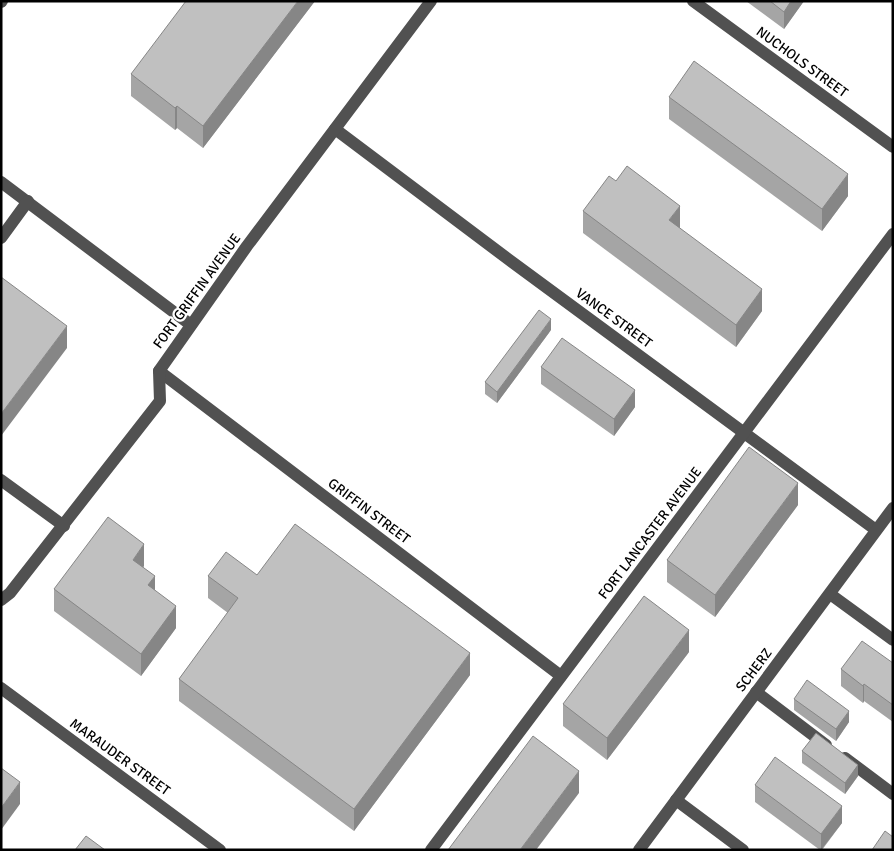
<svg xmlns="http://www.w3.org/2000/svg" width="894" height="851" viewBox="0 0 894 851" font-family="Signika,sans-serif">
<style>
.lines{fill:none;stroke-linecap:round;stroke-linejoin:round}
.minor{stroke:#515151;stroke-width:12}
.wall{fill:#a5a5a5}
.shaded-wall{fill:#868686}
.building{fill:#c0c0c0;stroke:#868686}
.labels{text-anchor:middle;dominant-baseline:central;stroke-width:4.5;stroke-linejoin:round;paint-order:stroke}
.street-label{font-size:14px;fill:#000;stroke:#fff}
</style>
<rect width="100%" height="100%" fill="#fff"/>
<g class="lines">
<g class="minor">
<polyline points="693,1 893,147"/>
<polyline points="1,2 2,1"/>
<polyline points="335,129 508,259 876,530"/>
<polyline points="1,182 191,325"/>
<polyline points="1,238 28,201"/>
<polyline points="159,371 561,676"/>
<polyline points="1,480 64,526"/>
<polyline points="830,594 893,640"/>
<polyline points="1,600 10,593 160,401 159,371 247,246 431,1"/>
<polyline points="1,688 220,850"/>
<polyline points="756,692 826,745"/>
<polyline points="845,758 893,794"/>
<polyline points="676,800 743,850"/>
<polyline points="431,850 893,234"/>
<polyline points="639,850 893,508"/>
</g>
</g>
<g class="wall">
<polygon points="315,1 203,148 177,128 175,130 131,96 131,74"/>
<polygon points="746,1 804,1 784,29"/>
<polygon points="669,97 848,196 822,231 669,119"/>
<polygon points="583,211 680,228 762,311 736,347 583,233"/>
<polygon points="551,330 497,403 485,394 485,382"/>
<polygon points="541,367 635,407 614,436 541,384"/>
<polygon points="798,505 715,617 667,582 667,560"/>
<polygon points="144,566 143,567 155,590 176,628 141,676 54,611 54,589"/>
<polygon points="257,575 470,675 354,831 179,701 179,679 228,613 208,598 208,576"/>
<polygon points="689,652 607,760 563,726 563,704"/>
<polygon points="893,663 893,722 864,701 863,703 841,686 841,669"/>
<polygon points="794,699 849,722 836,741 794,710"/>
<polygon points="802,751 858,776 845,794 802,763"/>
<polygon points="755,785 842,823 822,850 820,850 755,802"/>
</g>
<g class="shaded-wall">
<polygon points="298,1 315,1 203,148 203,126"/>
<polygon points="791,1 804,1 784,29 784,12"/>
<polygon points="177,106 177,128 175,130 175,108"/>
<polygon points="848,174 848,196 822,231 822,209"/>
<polygon points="680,206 680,228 669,242 669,220"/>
<polygon points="762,289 762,311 736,347 736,325"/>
<polygon points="551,319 551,330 497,403 497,392"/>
<polygon points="67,326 67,348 1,436 1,414"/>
<polygon points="635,390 635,407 614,436 614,419"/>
<polygon points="798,483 798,505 715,617 715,595"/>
<polygon points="144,544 144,566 133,582 133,560"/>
<polygon points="155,576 155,598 148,585"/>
<polygon points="176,606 176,628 141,676 141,654"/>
<polygon points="689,630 689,652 607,760 607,738"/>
<polygon points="470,653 470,675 354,831 354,809"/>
<polygon points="864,684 864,701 863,703 863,686"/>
<polygon points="849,711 849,722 836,741 836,729"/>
<polygon points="858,765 858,776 845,794 845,783"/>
<polygon points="579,771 579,793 536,850 520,850"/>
<polygon points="20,782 20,804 1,830 1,808"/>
<polygon points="842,806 842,823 821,850 821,834"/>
</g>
<g class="building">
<polygon points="186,1 298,1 203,126 177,106 175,108 131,74"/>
<polygon points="770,1 791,1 784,12"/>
<polygon points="694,61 848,174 822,209 669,97"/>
<polygon points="627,166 680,206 669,220 762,289 736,325 583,211 609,176 616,181"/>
<polygon points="1,277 67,326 1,414"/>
<polygon points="539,310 551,319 497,392 485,382"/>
<polygon points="562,338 635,390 614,419 541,367"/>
<polygon points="749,447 798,483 715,595 667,560"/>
<polygon points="108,517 144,544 133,560 155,576 148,585 176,606 141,654 54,589"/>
<polygon points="295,524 470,653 354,809 179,679 238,598 208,576 226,552 257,575"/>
<polygon points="644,596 689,630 607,738 563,704"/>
<polygon points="862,641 893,663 893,705 864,684 863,686 841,669"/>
<polygon points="807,680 849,711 836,729 794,699"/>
<polygon points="816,733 858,765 845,783 802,751"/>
<polygon points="533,736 579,771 520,850 448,850"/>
<polygon points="775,757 842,806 821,834 755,785"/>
<polygon points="1,768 20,782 1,808"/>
<polygon points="885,831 893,837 893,850 872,850"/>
<polygon points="86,836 105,850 75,850"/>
</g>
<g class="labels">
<g class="street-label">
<text transform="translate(802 62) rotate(36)">NUCHOLS STREET</text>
<text transform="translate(197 291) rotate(-54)">FORT GRIFFIN AVENUE</text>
<text transform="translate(614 318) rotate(36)">VANCE STREET</text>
<text transform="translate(369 511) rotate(37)">GRIFFIN STREET</text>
<text transform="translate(650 533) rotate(-53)">FORT LANCASTER AVENUE</text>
<text transform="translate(754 670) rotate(-53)">SCHERZ</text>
<text transform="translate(120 757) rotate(36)">MARAUDER STREET</text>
</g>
</g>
<rect width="894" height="851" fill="none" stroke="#000000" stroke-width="5"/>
</svg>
